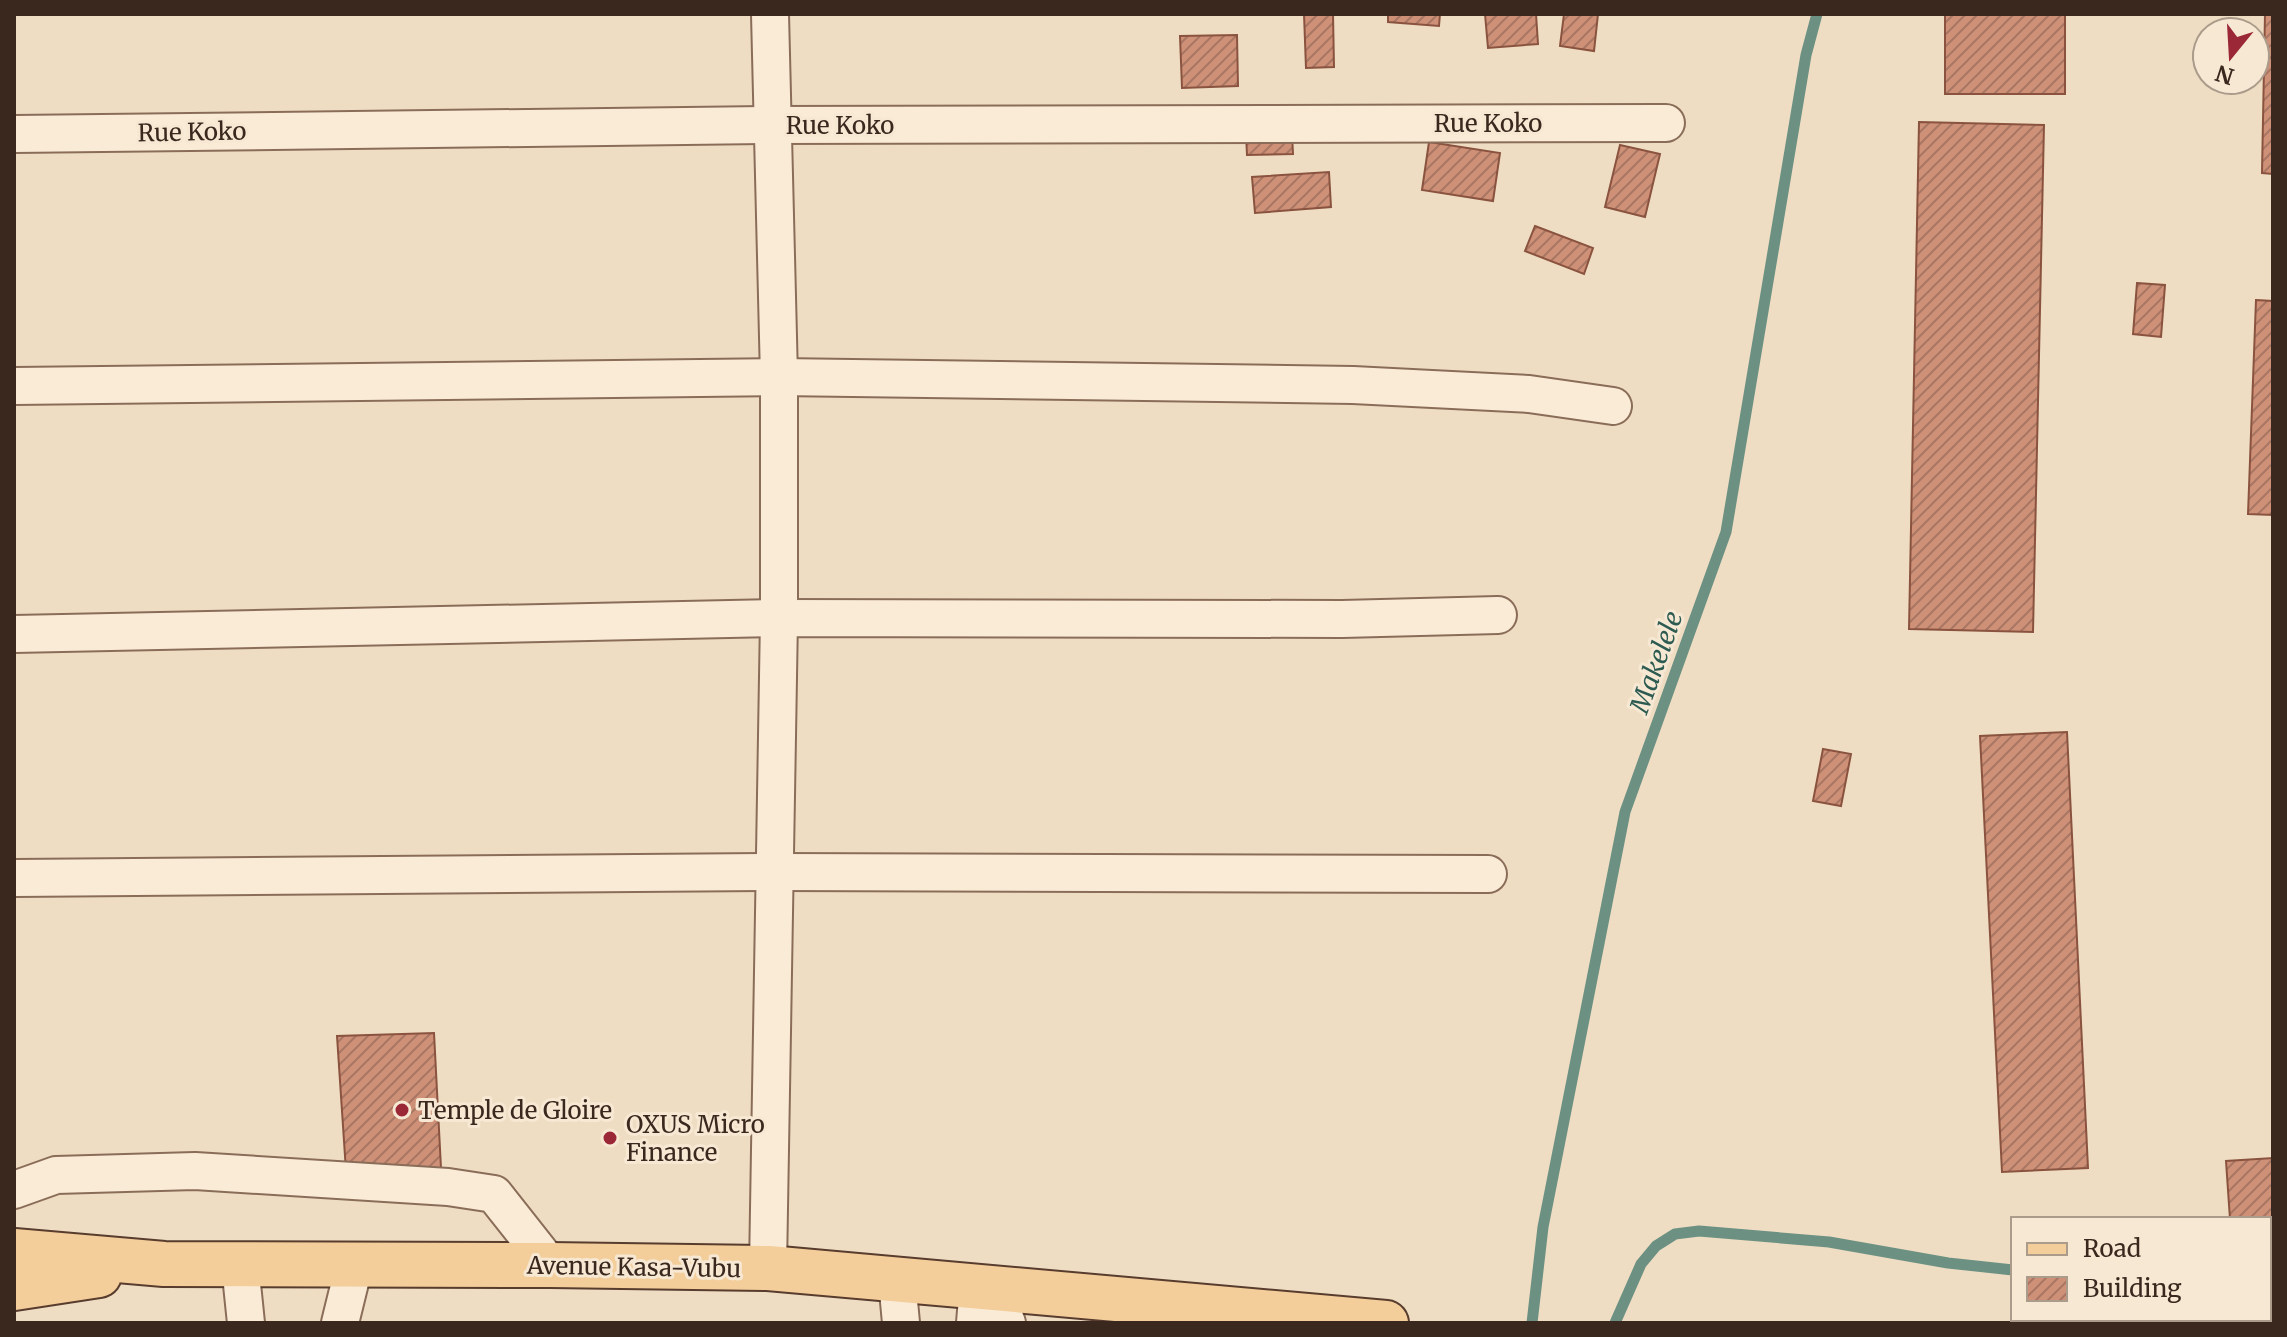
<svg xmlns="http://www.w3.org/2000/svg" width="2287" height="1337" viewBox="0 0 2287 1337" font-family="Merriweather,serif">
<style>
.lines{fill:none;stroke-linecap:round;stroke-linejoin:round}
.stream{stroke:#6c9183;stroke-width:11}
.building{fill:url(#building-hatch);stroke:#8a533f;stroke-width:2}
.minor-casing{stroke:#8a6d59;stroke-width:40}
.major-casing{stroke:#583c2e;stroke-width:48}
.minor{stroke:#faebd7;stroke-width:36}
.major{stroke:#f3cd9a;stroke-width:44}
.poi-dot{fill:#9b2837;stroke:#f6e8d3;stroke-width:3}
.labels{text-anchor:middle;dominant-baseline:central;stroke-width:6;stroke-linejoin:round;paint-order:stroke}
.street-label{font-size:24px;fill:#3a281e;stroke:#f6e8d3}
.poi-label{font-size:24px;fill:#3a281e;stroke:#f6e8d3;text-anchor:start}
.water-label{font-size:26px;font-style:italic;fill:#2d5a51;stroke:#f6e8d3}
</style>
<defs>
<pattern id="building-hatch" width="6" height="6" patternUnits="userSpaceOnUse" patternTransform="scale(2)"><rect width="6" height="6" fill="#ce9178"/><path d="M-1 1l2-2M0 6l6-6M5 7l2-2" fill="none" stroke="#a87662"/></pattern>
</defs>
<rect width="100%" height="100%" fill="#efddc3"/>
<g class="lines">
<g class="stream">
<polyline points="2269,1301 2273,1302"/>
<polyline points="1532,1323 1543,1227 1625,812 1726,532 1806,55 1817,14"/>
<polyline points="1615,1323 1641,1264 1656,1246 1675,1234 1699,1231 1829,1242 1948,1263 2013,1270"/>
</g>
</g>
<g class="building">
<polygon points="1304,14 1333,14 1334,67 1306,68"/>
<polygon points="1388,14 1440,14 1439,26 1388,22"/>
<polygon points="1485,14 1536,14 1538,44 1488,48"/>
<polygon points="1564,14 1598,14 1594,51 1560,46"/>
<rect x="1945" y="14" width="120" height="80"/>
<polygon points="2265,14 2273,14 2273,174 2262,173"/>
<polygon points="1237,35 1238,86 1182,88 1180,36"/>
<polygon points="1919,122 2044,125 2033,632 1909,629"/>
<polygon points="1246,134 1292,134 1293,154 1247,155"/>
<polygon points="1429,142 1500,153 1493,201 1422,190"/>
<polygon points="1620,145 1660,154 1645,217 1605,207"/>
<polygon points="1329,172 1331,207 1255,213 1252,177"/>
<polygon points="1535,226 1593,248 1584,274 1525,251"/>
<polygon points="2137,283 2165,285 2161,337 2133,334"/>
<polygon points="2256,300 2273,301 2273,515 2248,514"/>
<polygon points="2067,732 2088,1168 2002,1172 1980,736"/>
<polygon points="1823,749 1851,754 1841,806 1813,801"/>
<polygon points="434,1033 441,1168 346,1171 337,1036"/>
<polygon points="2273,1158 2273,1231 2269,1231 2269,1219 2230,1219 2226,1161"/>
</g>
<g class="lines">
<g class="minor-casing">
<g id="minor">
<polyline points="14,134 773,125 1666,123"/>
<polyline points="14,386 779,377 1353,385 1529,394 1613,406"/>
<polyline points="14,634 779,618 1342,619 1498,615"/>
<polyline points="14,878 777,872 1488,874"/>
<polyline points="14,1190 56,1175 195,1171 448,1187 494,1194 550,1265"/>
<polyline points="240,1265 246,1323"/>
<polyline points="768,1268 779,618 779,377 770,14"/>
<polyline points="897,1280 901,1323"/>
<polyline points="999,1288 1000,1305 1007,1323"/>
<polyline points="340,1323 354,1266"/>
<polyline points="975,1323 978,1286"/>
</g>
</g>
<g class="major-casing">
<g id="major">
<polyline points="14,1251 164,1264 550,1265 768,1268 1386,1323"/>
<polyline points="14,1288 99,1275"/>
</g>
</g>
<use href="#minor" class="minor"/>
<use href="#major" class="major"/>
</g>
<g class="poi-dot">
<circle cx="402" cy="1110" r="8"/>
<circle cx="610" cy="1138" r="8"/>
</g>
<g class="labels">
<g class="street-label">
<text x="1488" y="123">Rue Koko</text>
<text x="840" y="125">Rue Koko</text>
<text transform="translate(192 132) rotate(-1)">Rue Koko</text>
<text transform="translate(634 1267) rotate(1)">Avenue Kasa-Vubu</text>
</g>
<g class="poi-label">
<text x="418" y="1110">Temple de Gloire</text>
<text x="626" y="1124">OXUS Micro<tspan x="626" dy="28">Finance</tspan></text>
</g>
<g class="water-label">
<text transform="translate(1656 662) rotate(-70)">Makelele</text>
</g>
</g>
<rect width="2287" height="1337" fill="none" stroke="#3a281e" stroke-width="32"/>
<rect x="2011" y="1217" width="260" height="104" fill="#f6e8d3" stroke="#ab9b8b" stroke-width="2"/>
<rect x="2027" y="1243" width="40" height="12" fill="#f3cd9a" stroke="#ab9b8b" stroke-width="2"/>
<text x="2083" y="1257" font-size="24" fill="#3a281e">Road</text>
<rect x="2027" y="1277" width="40" height="24" fill="url(#building-hatch)" stroke="#ab9b8b" stroke-width="2"/>
<text x="2083" y="1297" font-size="24" fill="#3a281e">Building</text>
<g transform="translate(2231 56) rotate(198)"><circle r="38" fill="#f6e8d3" stroke="#ab9b8b" stroke-width="2"/>
<path d="M0-6L14 30L0 20L-14 30Z" fill="#9b2837"/>
<text y="-12" font-size="22" font-weight="bold" text-anchor="middle" fill="#3a281e">N</text>
</g>
</svg>
